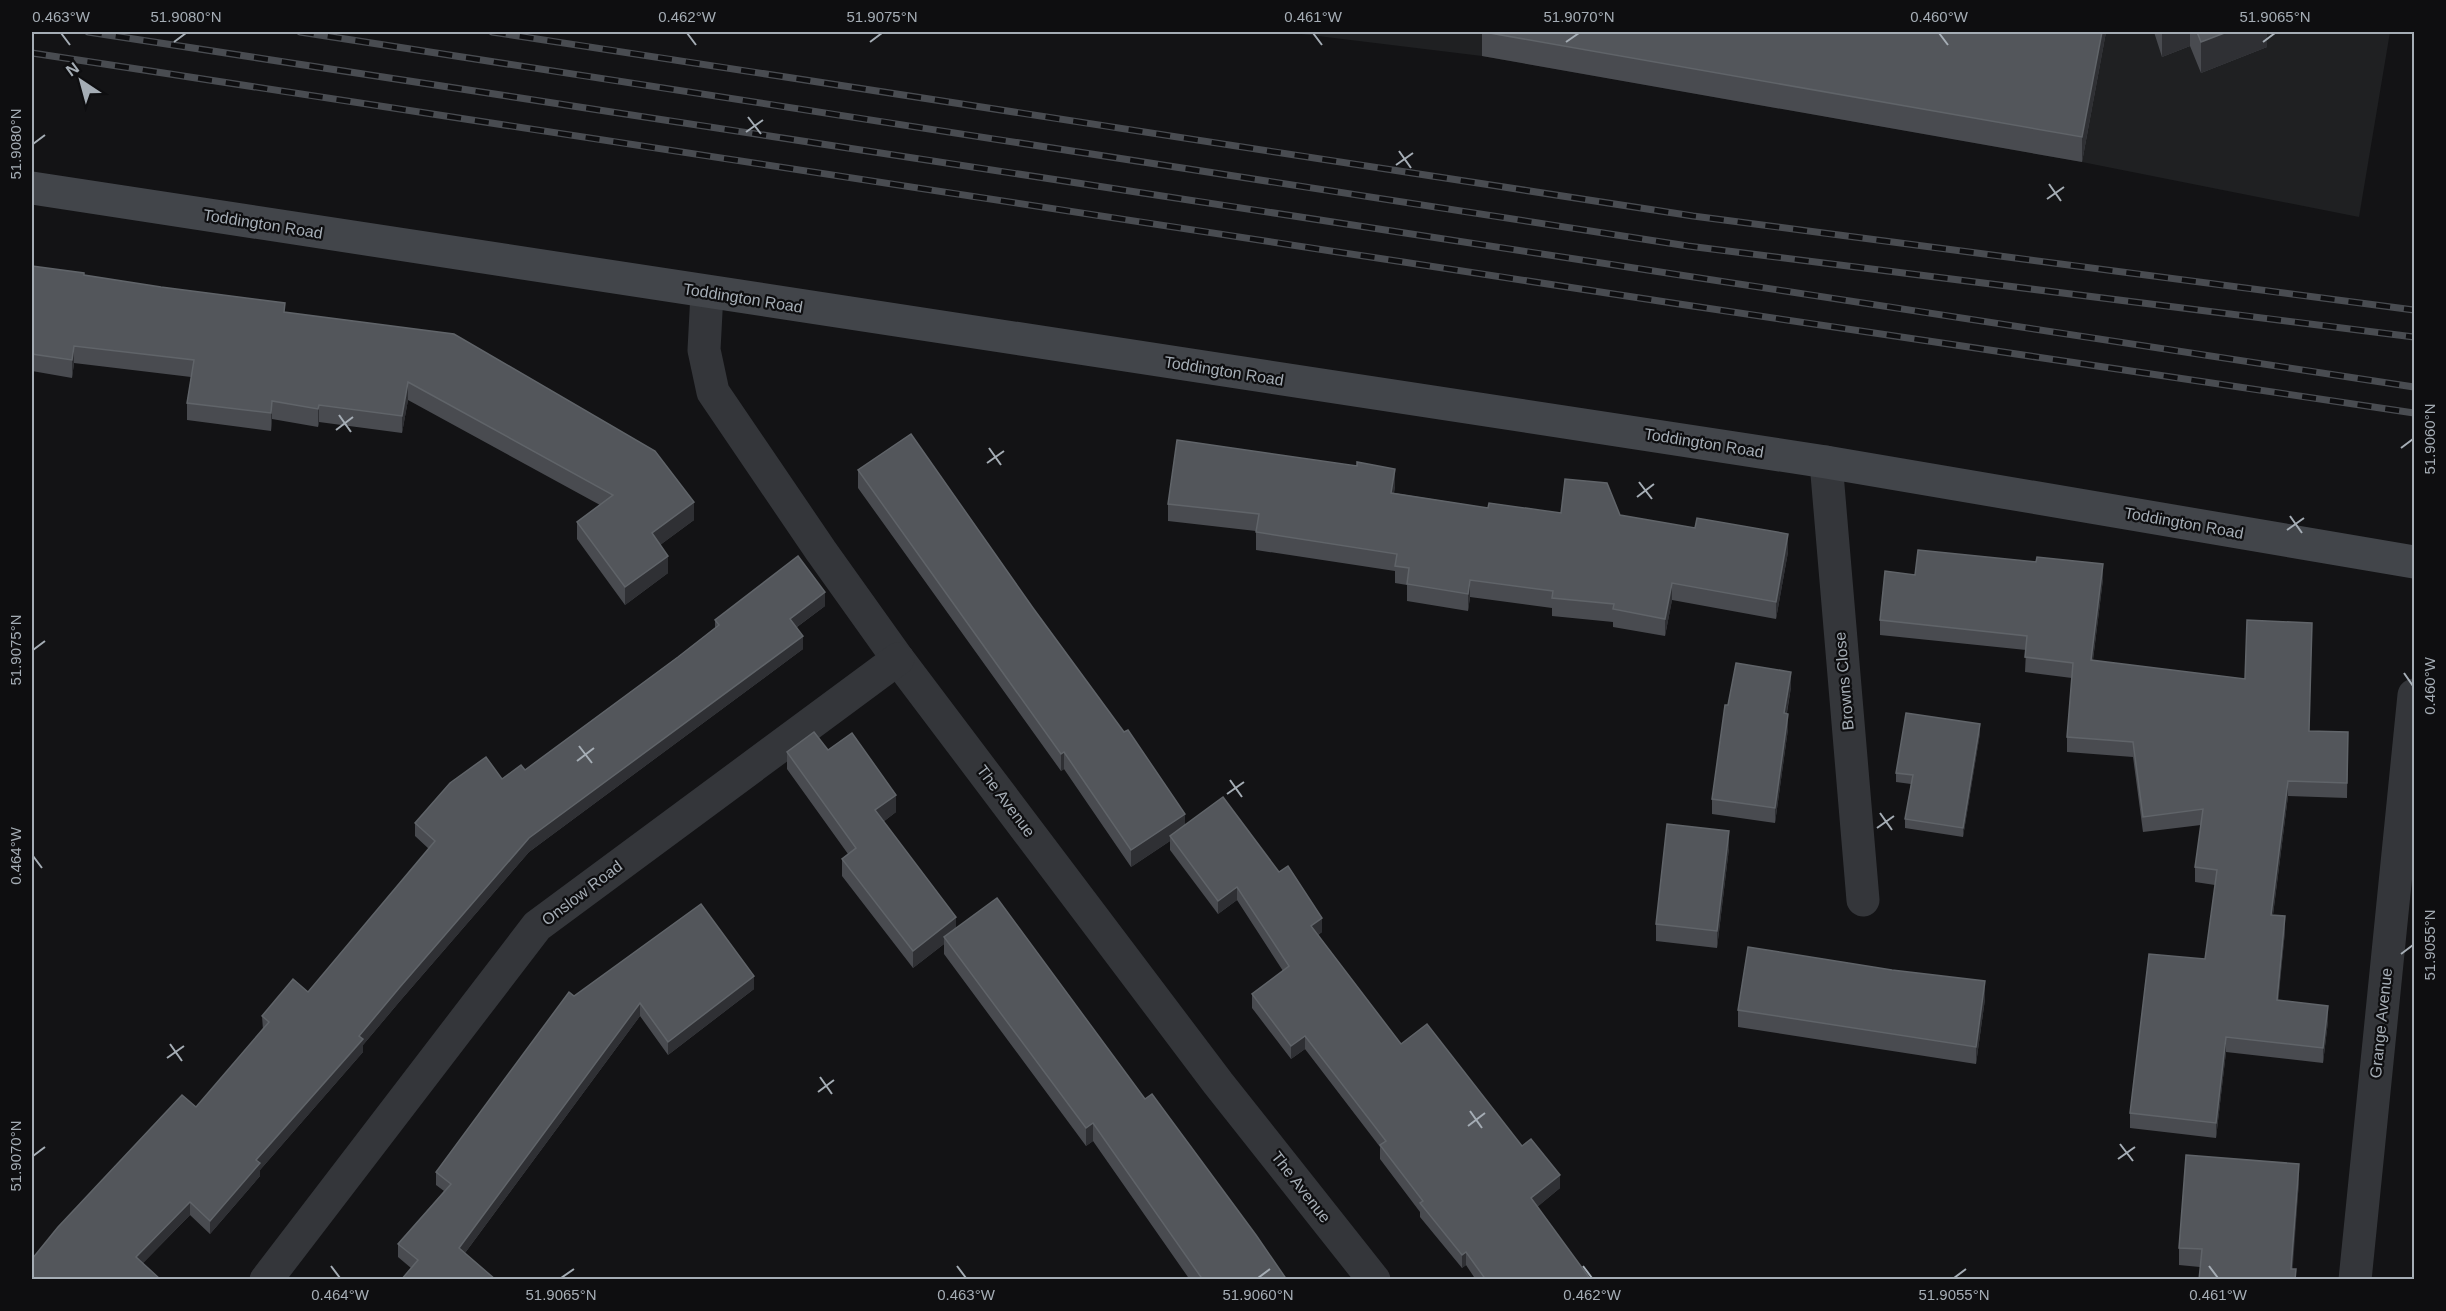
<svg xmlns="http://www.w3.org/2000/svg" width="2446" height="1311" viewBox="0 0 2446 1311" font-family="Helvetica,sans-serif">
<style>
.built{fill:#1f2022}
.lines{fill:none;stroke-linecap:round;stroke-linejoin:round}
.minor{stroke:#34363a;stroke-width:33}
.tertiary{stroke:#34363a;stroke-width:33}
.secondary{stroke:#42454a;stroke-width:33}
.rail-casing{stroke:#494c51;stroke-width:7}
.rail{stroke:#0e0e10;stroke-width:4.5;stroke-dasharray:14;stroke-linecap:butt}
.wall{fill:#494b50}
.shaded-wall{fill:#2f3034}
.building{fill:#53565b;stroke:#606469;stroke-width:1.5}
.ticks{fill:none;stroke:#a5adb5;stroke-width:2}
.labels{text-anchor:middle;dominant-baseline:central;stroke-width:4.5;stroke-linejoin:round;paint-order:stroke}
.street-label{font-size:16px;fill:#a5adb5;stroke:#0e0e10}
.neatline{fill:none;stroke:#a5adb5;stroke-width:2}
.ticks-label{font-size:15px;text-anchor:middle;fill:#a5adb5}
</style>
<rect width="100%" height="100%" fill="#131315"/>
<polygon class="built" points="1285,32 2390,32 2359,217 2082,162 1482,56"/>
<g class="lines">
<g class="minor">
<polyline points="707,293 704,350 713,392 821,551 898,659 1218,1083 1374,1280"/>
<polyline points="1826,462 1863,900"/>
<polyline points="266,1280 537,926 898,659"/>
</g>
<polyline class="tertiary" points="2355,1280 2414,695"/>
<polyline class="secondary" points="32,188 1826,462 2414,562"/>
<g class="rail-casing">
<g id="rail">
<polyline points="88,32 2414,387"/>
<polyline points="300,32 1688,246 2414,337"/>
<polyline points="492,32 1693,216 2414,310"/>
<polyline points="32,53 1679,304 2414,413"/>
</g>
</g>
<use href="#rail" class="rail"/>
</g>
<g class="wall">
<polygon points="1482,32 2106,32 2082,162 1482,56"/>
<polygon points="2154,32 2267,32 2267,47 2201,73 2190,46 2162,57"/>
<polygon points="32,266 285,312 694,520 660,545 668,573 625,605 577,539 577,522 600,505 408,400 402,433 319,422 318,427 272,419 271,431 187,420 187,403 191,377 74,363 72,378 32,371"/>
<polygon points="858,470 1185,825 1322,932 1318,935 1401,1044 1522,1146 1560,1188 1537,1207 1591,1280 1476,1280 1466,1265 1462,1268 1420,1217 1420,1212 1380,1159 1380,1147 1305,1049 1291,1059 1252,1008 1252,994 1283,971 1237,900 1218,914 1170,850 1170,841 1131,867 1064,769 1061,771 858,488"/>
<polygon points="1395,486 1394,493 1488,508 1561,513 1620,515 1788,552 1776,619 1672,600 1665,636 1613,627 1613,622 1552,616 1552,608 1470,597 1468,611 1407,601 1407,585 1395,583 1395,571 1256,550 1256,531 1168,521 1168,504"/>
<polygon points="2036,562 2103,579 2093,660 2310,731 2348,732 2347,798 2288,796 2273,915 2285,931 2278,1001 2328,1021 2323,1063 2226,1052 2216,1138 2130,1128 2130,1113 2205,959 2215,885 2195,882 2195,867 2201,825 2143,832 2133,757 2067,752 2067,737 2072,678 2025,672 2026,650 1880,635 1880,620 1915,575"/>
<polygon points="825,606 797,627 803,649 529,852 400,1001 363,1045 363,1052 260,1170 260,1176 210,1234 190,1215 143,1263 32,1280 196,1107 263,1030 262,1016 308,992 429,849 415,836 415,823 502,779 525,770 678,657 715,628 715,620"/>
<polygon points="1791,687 1787,713 1788,729 1775,823 1712,814 1712,799 1728,705"/>
<polygon points="1980,733 1963,837 1905,828 1905,819 1911,784 1896,782 1896,773"/>
<polygon points="828,750 896,812 883,822 956,928 1145,1099 1287,1280 1190,1280 1093,1141 1086,1146 944,954 944,944 913,968 842,876 842,859 848,854 787,769 787,752"/>
<polygon points="1729,848 1717,948 1656,941 1656,924"/>
<polygon points="754,989 668,1055 640,1016 465,1253 411,1268 398,1257 398,1244 444,1191 436,1185 436,1172 574,996"/>
<polygon points="1985,999 1976,1064 1738,1027 1738,1010"/>
<polygon points="2299,1181 2292,1269 2296,1280 2200,1267 2179,1265 2179,1248"/>
</g>
<g class="shaded-wall">
<polygon points="2102,32 2106,32 2082,162 2082,137"/>
<polygon points="2162,32 2190,32 2190,46 2162,57"/>
<polygon points="2227,32 2267,32 2267,47 2201,73 2201,42"/>
<polygon points="74,346 74,363 72,378 72,360"/>
<polygon points="408,382 408,400 402,433 402,416"/>
<polygon points="272,401 272,419 271,431 271,413"/>
<polygon points="319,405 319,422 318,427 318,409"/>
<polygon points="1395,469 1395,486 1391,510 1391,493"/>
<polygon points="694,502 694,520 652,551 652,533"/>
<polygon points="1788,534 1788,552 1776,619 1776,602"/>
<polygon points="668,556 668,573 625,605 625,587"/>
<polygon points="2103,564 2103,579 2091,675 2091,660"/>
<polygon points="1470,580 1470,597 1468,611 1468,594"/>
<polygon points="1672,583 1672,600 1665,636 1665,619"/>
<polygon points="825,592 825,606 790,632 790,619"/>
<polygon points="803,636 803,649 529,852 400,1001 363,1045 363,1052 260,1170 260,1176 210,1234 210,1221 256,1160 400,987 529,838"/>
<polygon points="1791,672 1791,687 1784,728 1784,713"/>
<polygon points="1788,714 1788,729 1775,823 1775,808"/>
<polygon points="1980,724 1980,733 1963,837 1963,828"/>
<polygon points="1064,752 1064,769 1061,771 1061,754"/>
<polygon points="2288,781 2288,796 2271,930 2271,915"/>
<polygon points="896,795 896,812 875,828 875,810"/>
<polygon points="1185,814 1185,831 1170,836 1170,841 1131,867 1131,850"/>
<polygon points="1729,831 1729,848 1717,948 1717,931"/>
<polygon points="1237,887 1237,900 1218,914 1218,901"/>
<polygon points="2285,916 2285,931 2277,1015 2277,1000"/>
<polygon points="956,917 956,934 944,937 944,944 913,968 913,951"/>
<polygon points="1322,918 1322,932 1311,939 1311,926"/>
<polygon points="754,976 754,989 668,1055 668,1042"/>
<polygon points="1985,981 1985,999 1976,1064 1976,1047"/>
<polygon points="640,1003 640,1016 459,1261 459,1248"/>
<polygon points="2328,1006 2328,1021 2323,1063 2323,1048"/>
<polygon points="1305,1036 1305,1049 1291,1059 1291,1046"/>
<polygon points="2226,1037 2226,1052 2216,1138 2216,1123"/>
<polygon points="1093,1123 1093,1141 1086,1146 1086,1128"/>
<polygon points="2299,1164 2299,1181 2292,1280 2291,1269"/>
<polygon points="1560,1175 1560,1188 1531,1212 1531,1198"/>
<polygon points="190,1202 190,1215 136,1270 136,1257"/>
<polygon points="1466,1252 1466,1265 1462,1268 1462,1255"/>
</g>
<g class="building">
<polygon points="1484,32 2102,32 2082,137"/>
<polygon points="2197,32 2227,32 2201,42"/>
<polygon points="32,266 84,273 84,275 161,287 285,303 284,312 454,334 655,451 694,502 652,533 668,556 625,587 577,522 613,495 408,382 402,416 319,405 318,409 272,401 271,413 187,403 194,360 74,346 72,360 32,354"/>
<polygon points="911,434 1033,608 1124,732 1128,730 1185,814 1131,850 1064,752 1061,754 858,470"/>
<polygon points="1177,440 1357,466 1357,462 1395,469 1391,493 1488,508 1489,503 1561,513 1565,479 1607,483 1620,515 1695,528 1697,518 1788,534 1776,602 1672,583 1665,619 1613,609 1614,604 1552,598 1553,591 1470,580 1468,594 1407,584 1409,568 1395,566 1397,554 1256,532 1259,514 1168,504"/>
<polygon points="1918,550 2036,562 2037,557 2103,564 2091,660 2245,679 2247,620 2312,623 2309,731 2348,732 2347,783 2288,781 2271,915 2285,916 2277,1000 2328,1006 2323,1048 2226,1037 2216,1123 2130,1113 2149,954 2205,959 2217,870 2195,867 2203,809 2143,817 2133,742 2067,737 2073,663 2025,657 2027,636 1880,620 1885,571 1915,575"/>
<polygon points="798,556 825,592 790,619 803,636 529,838 400,987 359,1036 363,1039 256,1160 260,1163 210,1221 190,1202 136,1257 160,1279 160,1280 32,1280 32,1259 58,1227 182,1095 196,1107 269,1022 262,1016 293,979 308,992 435,841 415,823 450,783 486,757 502,779 521,765 525,770 678,657 719,625 715,620"/>
<polygon points="1736,663 1791,672 1784,713 1788,714 1775,808 1712,799 1725,705 1728,705"/>
<polygon points="1906,713 1980,724 1963,828 1905,819 1913,775 1896,773"/>
<polygon points="814,732 828,750 852,733 896,795 875,810 956,917 913,951 842,859 856,848 787,752"/>
<polygon points="1223,797 1279,872 1288,866 1322,918 1311,926 1401,1044 1427,1024 1522,1146 1531,1139 1560,1175 1531,1198 1591,1280 1486,1280 1466,1252 1462,1255 1420,1203 1423,1201 1380,1145 1386,1141 1305,1036 1291,1046 1252,994 1289,966 1237,887 1218,901 1170,836"/>
<polygon points="1667,824 1729,831 1717,931 1656,924"/>
<polygon points="997,898 1145,1099 1152,1094 1256,1235 1287,1280 1203,1280 1093,1123 1086,1128 944,937"/>
<polygon points="701,904 754,976 668,1042 640,1003 459,1248 496,1280 401,1280 418,1260 398,1244 451,1184 436,1172 569,992 574,996"/>
<polygon points="1748,947 1892,970 1985,981 1976,1047 1738,1010"/>
<polygon points="2186,1155 2299,1164 2291,1269 2296,1269 2295,1280 2199,1280 2202,1249 2179,1248"/>
</g>
<path class="ticks" d="M 61,33 L 70,45M 687,33 L 696,45M 1313,33 L 1322,45M 1939,33 L 1948,45M 174,42 L 186,33M 870,42 L 882,33M 1566,42 L 1579,33M 2263,42 L 2275,33M 748,117 L 761,134M 746,132 L 763,120M 33,144 L 45,135M 1399,151 L 1411,168M 1396,165 L 1413,153M 2049,184 L 2061,201M 2047,199 L 2064,187M 339,415 L 351,432M 336,430 L 353,417M 989,448 L 1001,465M 2401,448 L 2413,439M 987,463 L 1004,451M 1639,482 L 1652,499M 1637,497 L 1654,484M 2290,516 L 2302,533M 2287,530 L 2304,518M 33,650 L 45,641M 2404,673 L 2413,686M 579,746 L 592,763M 577,761 L 594,748M 1230,780 L 1242,797M 1227,794 L 1244,782M 1880,813 L 1892,830M 1877,828 L 1894,816M 33,856 L 42,868M 2401,954 L 2413,945M 170,1044 L 182,1061M 167,1058 L 184,1046M 820,1077 L 832,1094M 818,1092 L 834,1080M 1470,1111 L 1482,1128M 1468,1126 L 1485,1113M 2120,1144 L 2133,1161M 33,1156 L 45,1147M 2118,1159 L 2135,1147M 331,1266 L 340,1278M 957,1266 L 966,1278M 1583,1266 L 1592,1278M 2209,1266 L 2218,1278M 561,1278 L 574,1269M 1258,1278 L 1270,1269M 1954,1278 L 1966,1269"/>
<g class="labels">
<g class="street-label">
<text transform="translate(263 224) rotate(9)">Toddington Road</text>
<text transform="translate(743 298) rotate(9)">Toddington Road</text>
<text transform="translate(1224 371) rotate(9)">Toddington Road</text>
<text transform="translate(1704 443) rotate(9)">Toddington Road</text>
<text transform="translate(2184 523) rotate(10)">Toddington Road</text>
<text transform="translate(1844 681) rotate(-95)">Browns Close</text>
<text transform="translate(1006 801) rotate(53)">The Avenue</text>
<text transform="translate(582 893) rotate(-37)">Onslow Road</text>
<text transform="translate(2381 1023) rotate(-84)">Grange Avenue</text>
<text transform="translate(1301 1187) rotate(52)">The Avenue</text>
</g>
</g>
<rect width="2446" height="1311" fill="none" stroke="#0e0e10" stroke-width="66"/>
<g transform="translate(81 81) rotate(324)" stroke="#0e0e10" stroke-width="4.5" paint-order="stroke">
<path d="M0-4.5L10 22L0 15L-10 22Z" fill="#a5adb5"/>
<text y="-9" font-size="16" font-weight="bold" text-anchor="middle" fill="#a5adb5">N</text>
</g>
<rect x="33" y="33" width="2380" height="1245" class="neatline"/>
<g class="ticks-label">
<text x="61" y="22">0.463°W</text>
<text x="186" y="22">51.9080°N</text>
<text x="687" y="22">0.462°W</text>
<text x="882" y="22">51.9075°N</text>
<text x="1313" y="22">0.461°W</text>
<text x="1579" y="22">51.9070°N</text>
<text x="1939" y="22">0.460°W</text>
<text x="2275" y="22">51.9065°N</text>
<text transform="translate(16 144) rotate(-90)" y="5">51.9080°N</text>
<text transform="translate(2430 439) rotate(-90)" y="5">51.9060°N</text>
<text transform="translate(16 650) rotate(-90)" y="5">51.9075°N</text>
<text transform="translate(2430 686) rotate(-90)" y="5">0.460°W</text>
<text transform="translate(16 856) rotate(-90)" y="5">0.464°W</text>
<text transform="translate(2430 945) rotate(-90)" y="5">51.9055°N</text>
<text transform="translate(16 1156) rotate(-90)" y="5">51.9070°N</text>
<text x="340" y="1300">0.464°W</text>
<text x="561" y="1300">51.9065°N</text>
<text x="966" y="1300">0.463°W</text>
<text x="1258" y="1300">51.9060°N</text>
<text x="1592" y="1300">0.462°W</text>
<text x="1954" y="1300">51.9055°N</text>
<text x="2218" y="1300">0.461°W</text>
</g>
</svg>
